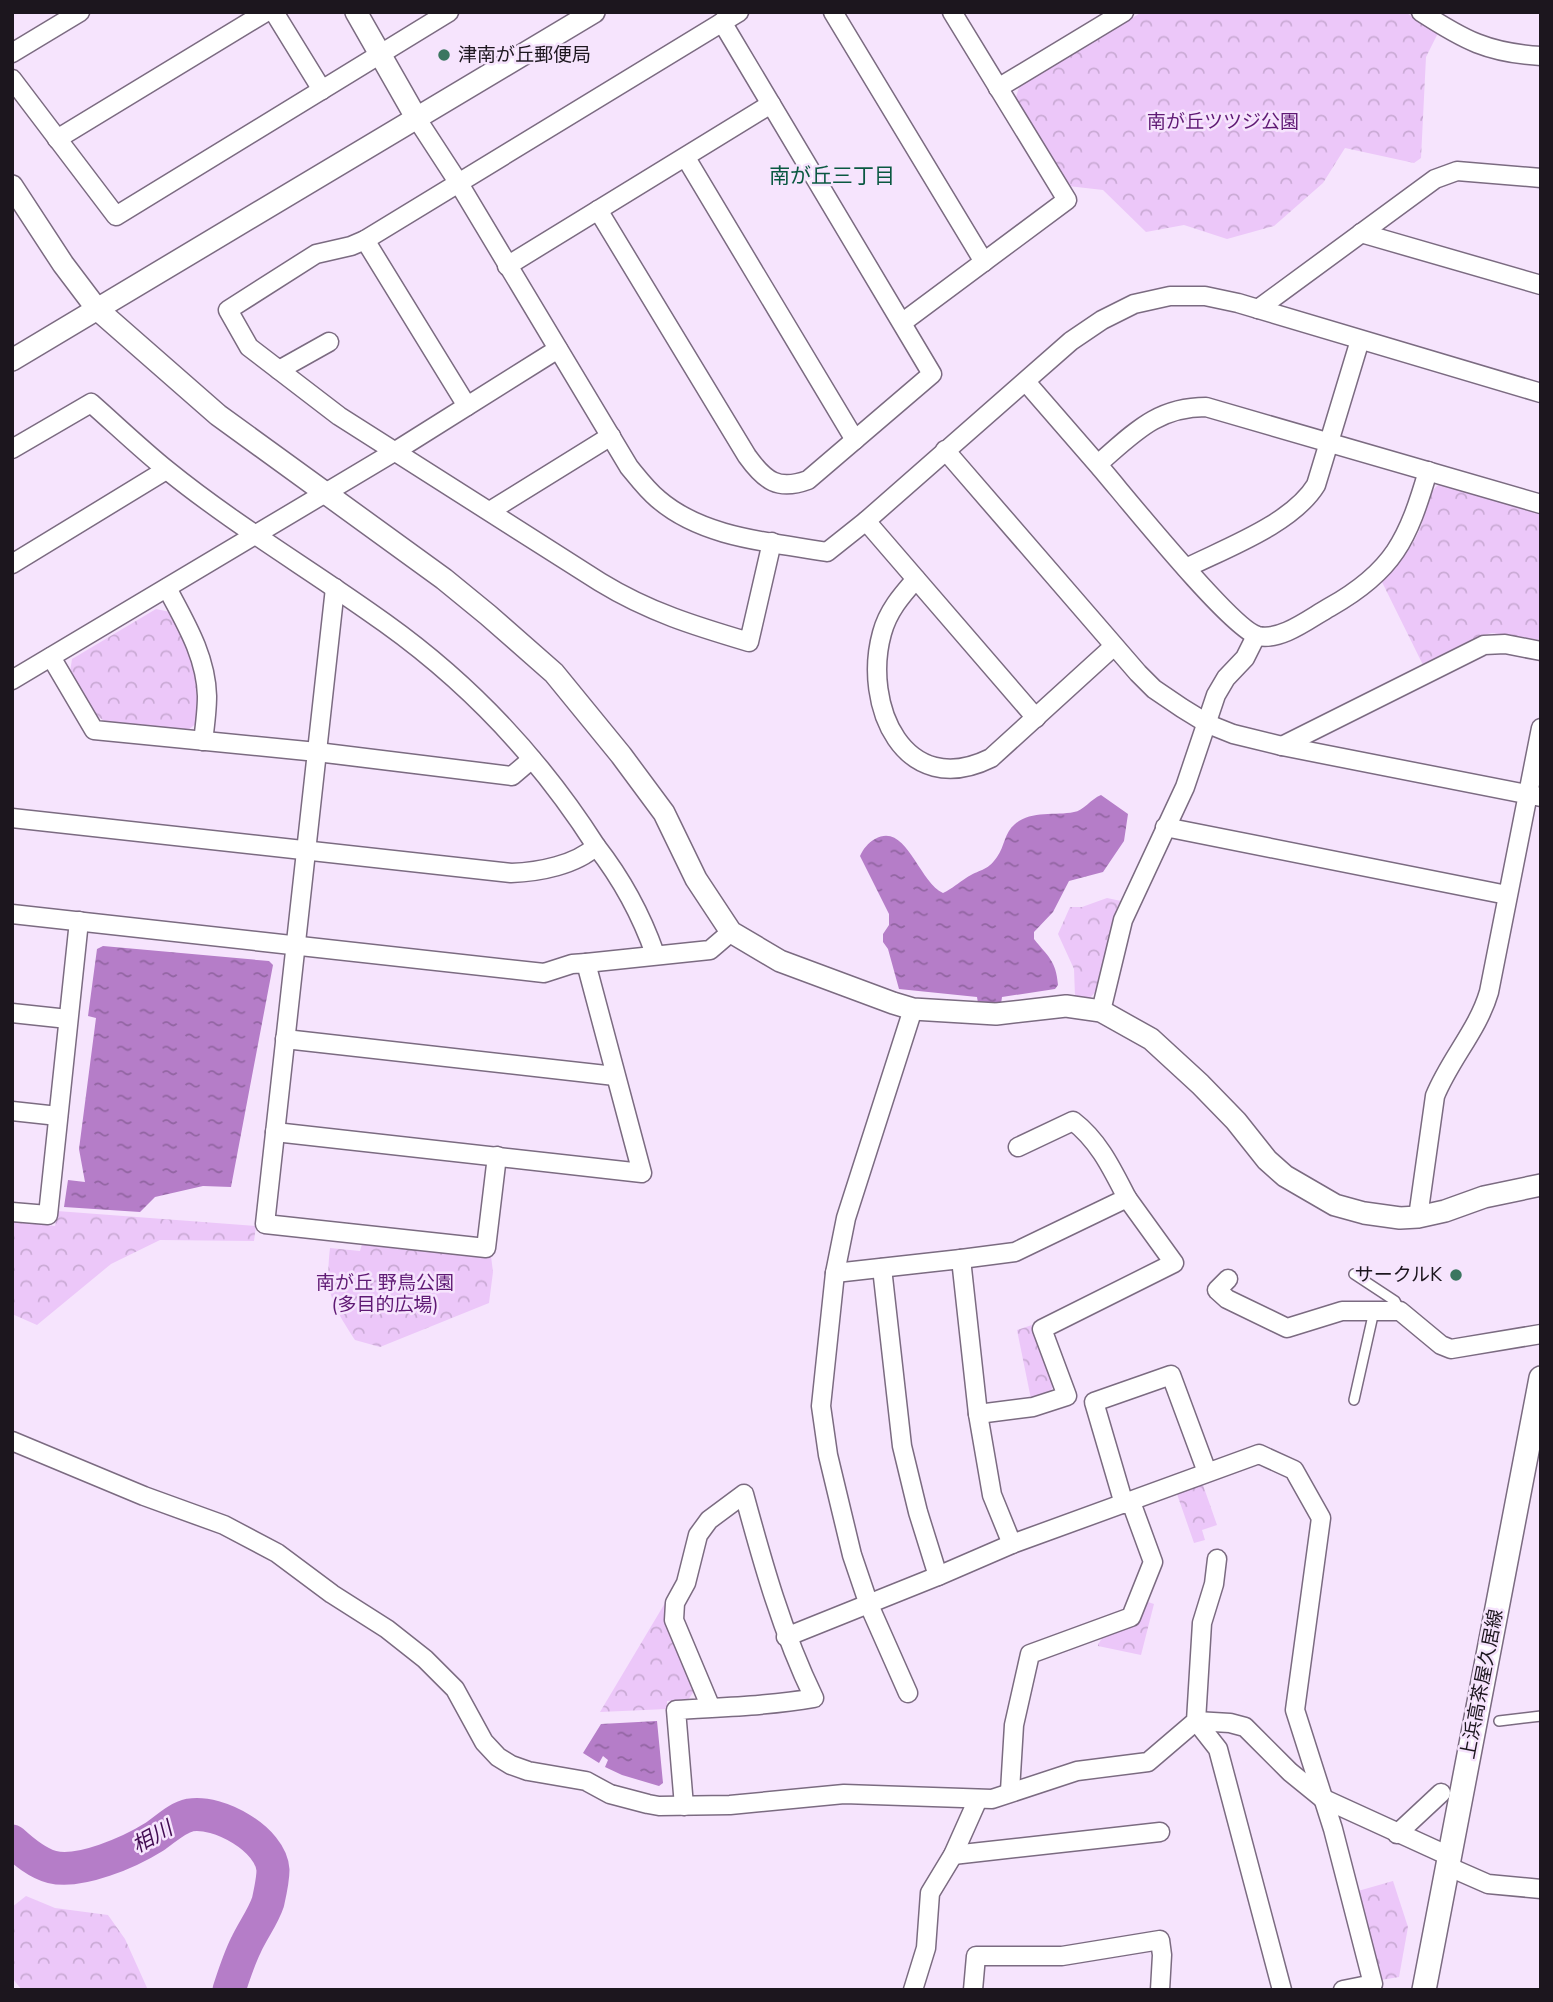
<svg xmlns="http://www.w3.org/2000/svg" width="1553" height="2002" viewBox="0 0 1553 2002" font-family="'Nunito Sans','Noto Sans JP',sans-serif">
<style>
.forest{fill:url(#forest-crowns)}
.water{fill:url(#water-ripples)}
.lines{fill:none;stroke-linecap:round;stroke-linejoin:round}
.river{stroke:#b57dc8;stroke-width:33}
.service-casing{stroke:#7b6b81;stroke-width:12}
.minor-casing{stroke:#7b6b81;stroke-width:21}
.tertiary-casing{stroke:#7b6b81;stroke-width:24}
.secondary-casing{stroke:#7b6b81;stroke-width:26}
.service{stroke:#fff;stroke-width:9}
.minor{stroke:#fff;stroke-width:18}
.tertiary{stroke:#fff;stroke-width:21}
.secondary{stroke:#fff;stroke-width:23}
.poi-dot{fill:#3b7660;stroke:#f6e4fd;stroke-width:2.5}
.labels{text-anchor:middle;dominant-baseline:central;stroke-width:5;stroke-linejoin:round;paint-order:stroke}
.poi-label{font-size:19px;fill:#1c161e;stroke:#f6e4fd;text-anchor:start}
.park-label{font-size:19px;fill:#5f1974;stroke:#f6e4fd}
.street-label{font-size:19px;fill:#1c161e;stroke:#f6e4fd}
.neighbourhood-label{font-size:21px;fill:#0a5841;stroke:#f6e4fd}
.water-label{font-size:21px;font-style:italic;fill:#420c52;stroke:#f6e4fd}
</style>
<defs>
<pattern id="forest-crowns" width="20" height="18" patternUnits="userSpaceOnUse" patternTransform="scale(1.75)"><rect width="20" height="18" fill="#ecc7f9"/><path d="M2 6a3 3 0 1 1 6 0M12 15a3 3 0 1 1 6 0" fill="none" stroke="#caaad5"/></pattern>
<pattern id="water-ripples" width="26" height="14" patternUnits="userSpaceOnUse" patternTransform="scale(1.75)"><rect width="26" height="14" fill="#b57dc8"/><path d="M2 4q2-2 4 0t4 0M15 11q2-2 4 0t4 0" fill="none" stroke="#9265a2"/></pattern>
</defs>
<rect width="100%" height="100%" fill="#f6e4fd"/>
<g class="forest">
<polygon points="1142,12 1405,12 1438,33 1426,57 1421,158 1414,163 1345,148 1323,183 1274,226 1227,239 1184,225 1146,232 1103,190 1068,186 1015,101 1019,87"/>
<path d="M 1440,484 L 1447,484 L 1541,511 L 1541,640 L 1492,633 L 1483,635 L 1423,665 L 1382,582 C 1399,564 1414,546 1422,523 C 1427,510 1427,491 1440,484 Z"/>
<path d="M 156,609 L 170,612 C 191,652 199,677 197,723 L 188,730 L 106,722 L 94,714 L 70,672 L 72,659 Z"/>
<polygon points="1107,898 1121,901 1109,936 1097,990 1090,998 1075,996 1074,969 1058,934 1070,907 1082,907"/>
<polygon points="57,1211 256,1226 254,1241 160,1240 111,1264 37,1325 12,1314 12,1220 55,1226"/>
<path d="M 362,1244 L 491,1256 L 493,1272 L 489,1303 L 380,1347 L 355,1340 C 331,1303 325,1293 330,1248 L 360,1251 Z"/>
<polygon points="1032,1325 1054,1384 1050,1393 1031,1399 1017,1330"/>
<polygon points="1203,1485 1217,1525 1202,1530 1205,1540 1194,1543 1177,1494"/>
<polygon points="668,1598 696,1688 688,1700 667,1701 667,1709 600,1712"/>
<polygon points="1148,1602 1154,1604 1141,1655 1098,1646 1098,1644 1104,1636 1137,1624"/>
<polygon points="1393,1881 1408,1927 1399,1977 1381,1980 1358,1891"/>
<polygon points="26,1896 55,1908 108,1915 125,1939 148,1990 22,1990 12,1978 12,1907"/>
</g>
<g class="water">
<path d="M 1101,795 L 1128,814 L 1124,841 L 1103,872 L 1069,881 L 1053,912 L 1034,932 L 1034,939 C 1048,957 1056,960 1058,985 L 1055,989 L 1002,997 L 1001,1004 L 978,1003 L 977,997 L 899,989 L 888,949 L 883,942 L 883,934 L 889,925 L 889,914 L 860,856 C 863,849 868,843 875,839 C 906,821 918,881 943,893 C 953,888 958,883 966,878 C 979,869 987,872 997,857 C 1005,846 1004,833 1015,824 C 1031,810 1055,816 1074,812 C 1083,811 1091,799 1101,795 Z"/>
<polygon points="103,946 269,961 273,965 231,1187 203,1186 155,1197 140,1212 64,1207 68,1180 85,1182 79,1149 96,1018 88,1016 97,949"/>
<polygon points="657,1721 663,1783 659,1786 622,1775 605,1767 608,1760 603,1756 599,1763 583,1753 601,1724"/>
</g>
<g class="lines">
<path class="river" d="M 12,1841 C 24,1852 37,1863 52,1867 C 80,1874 130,1852 154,1837 C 165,1830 176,1818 190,1815 C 218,1810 271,1839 273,1870 C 273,1879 270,1893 268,1902 C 263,1917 253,1930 246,1945 C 239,1959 234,1975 229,1990"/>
<g class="service-casing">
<g id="service">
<polyline points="1354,1274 1395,1301 1400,1311"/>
<polyline points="1354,1400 1374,1311"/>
<polyline points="1499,1721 1541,1716"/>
</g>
</g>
<g class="minor-casing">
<g id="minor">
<polyline points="274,12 322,90"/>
<path d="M 739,12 L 365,240 L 351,246 L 316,254 L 228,310 L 249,347 L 339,416 L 600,582 C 649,612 695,626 749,642 L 772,542"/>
<polyline points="833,12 984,262"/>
<path d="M 1421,12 C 1464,40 1488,53 1541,56"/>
<polyline points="12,53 80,12"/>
<polyline points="12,79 116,216 449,12"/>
<polyline points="998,88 1124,12"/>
<path d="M 417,119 L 458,182 L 629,467 C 638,478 647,490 658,499 C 703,538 770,542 827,552 L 866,521 L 1071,341 L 1102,320 L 1134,304 L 1170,296 L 1205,296 L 1238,303 L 1541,393"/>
<polyline points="57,139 266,12"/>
<polyline points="686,158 855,440"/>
<path d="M 598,210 L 747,456 C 765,481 778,491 808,480 L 932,374 L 722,22"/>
<polyline points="1361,233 1541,285"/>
<polyline points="365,240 467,406"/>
<polyline points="507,266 771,104"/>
<polyline points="1258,309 1435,179 1457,171 1541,178"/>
<polyline points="903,322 1067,200 952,12"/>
<polyline points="279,370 329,342"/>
<path d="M 1026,382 C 1050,410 1075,438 1099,466 C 1124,495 1231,629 1258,636 C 1282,641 1310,618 1330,607 C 1394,571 1408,539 1428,471"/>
<path d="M 12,449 L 91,403 C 116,425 141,449 167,470 C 236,526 313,571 385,623 C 469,683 541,760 596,846 C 576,865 539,872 511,873 L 12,818"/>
<polyline points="945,450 1138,673 1154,689 1182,708 1208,724 1233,734 1282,746 1541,797"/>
<path d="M 1098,464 C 1133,434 1156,407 1206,407 L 1541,504"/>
<polyline points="490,511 611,436"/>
<polyline points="866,521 1036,718"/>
<polyline points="12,564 166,470"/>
<path d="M 1186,568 C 1226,548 1292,524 1316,485 L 1360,340"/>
<path d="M 916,579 C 901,596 888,611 882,633 C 862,705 904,801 991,758 L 1113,647"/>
<path d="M 167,588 C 185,622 206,656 207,696 C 207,711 205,726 203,741"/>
<polyline points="335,588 265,1224 486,1248 497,1156"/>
<polyline points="51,657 94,730 317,752 512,776 532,759"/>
<polyline points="12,680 394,452 558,349"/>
<polyline points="1282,746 1484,645 1505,644 1541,651"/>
<polyline points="1165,827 1507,895"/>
<path d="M 596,846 C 621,878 642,917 655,954"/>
<polyline points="12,914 544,973 572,964 586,963 642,1173 275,1132"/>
<polyline points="586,963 710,950 731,932"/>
<polyline points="1101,1011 1123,920 1185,787 1216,695 1226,678 1245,658 1256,636"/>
<polyline points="12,1013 68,1019"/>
<polyline points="285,1039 615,1076"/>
<polyline points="12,1111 58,1116"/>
<polyline points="12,1212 48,1215 79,921"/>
<path d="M 1418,1217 L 1435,1096 C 1450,1059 1478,1030 1489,992 L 1541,728"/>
<path d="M 961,1259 L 1015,1252 L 1127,1198 C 1112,1169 1099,1141 1073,1121 L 1018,1147"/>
<polyline points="882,1268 902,1446 918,1512 938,1576"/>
<polyline points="835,1273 961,1259 978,1414 992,1495 1012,1544"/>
<polyline points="1228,1279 1217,1290 1227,1299 1287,1328 1342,1311 1400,1311 1441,1345 1451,1349 1541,1334"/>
<polyline points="978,1414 1033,1407 1067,1396 1042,1329 1174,1263 1127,1198"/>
<polyline points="12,1441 144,1496 224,1525 277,1553 332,1594 387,1629 425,1659 455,1689 484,1742 498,1757 511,1765 528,1771 586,1781 610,1794 648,1804 659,1806 730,1805 844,1794 992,1799 1077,1771 1148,1762 1196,1721 1202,1623 1214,1584 1217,1559"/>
<polyline points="1124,1504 1094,1402 1171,1375 1207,1472"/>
<polyline points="786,1637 938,1576 1012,1544 1259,1454 1294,1470 1321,1518 1295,1710 1333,1829 1373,1984 1343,1990"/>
<polyline points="908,1693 869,1605 852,1555 828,1455 821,1406 835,1273 846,1218 913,1009"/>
<polyline points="1196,1721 1230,1723 1245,1727 1290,1772 1322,1798 1449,1856"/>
<polyline points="1196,1721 1218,1749 1282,1990"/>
<polyline points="1010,1791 1014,1725 1030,1654 1131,1617 1153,1562 1131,1502"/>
<path d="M 684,1806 L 676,1710 C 722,1707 769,1706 814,1698 C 782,1632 763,1564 744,1494 L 709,1520 L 698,1535 L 686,1583 L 675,1603 L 674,1620 L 711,1708"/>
<polyline points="1397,1834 1441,1793"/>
<polyline points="953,1855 1160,1832"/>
<polyline points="1447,1866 1488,1884 1541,1889"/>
<polyline points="913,1990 926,1948 930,1893 953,1855 978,1799"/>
<polyline points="973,1990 976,1956 1062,1956 1160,1940 1162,1955 1160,1990"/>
</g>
</g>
<g class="tertiary-casing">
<g id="tertiary">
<polyline points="356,12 417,119"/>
<polyline points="12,186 63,264 97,309 218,415 444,579 488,615 554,673 621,755 664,813 696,879 731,932 780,961 893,1003 913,1009 996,1014 1066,1006 1101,1011 1151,1039 1200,1084 1236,1121 1267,1160 1285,1176 1335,1205 1364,1213 1400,1218 1418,1217 1445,1211 1484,1197 1541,1185"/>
<polyline points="12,360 594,12"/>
</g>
</g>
<g class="secondary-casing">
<polyline id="secondary" points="1424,1990 1541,1378"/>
</g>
<use href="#service" class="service"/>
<use href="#minor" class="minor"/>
<use href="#tertiary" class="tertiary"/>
<use href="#secondary" class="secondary"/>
</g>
<g class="poi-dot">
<circle cx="444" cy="55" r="7"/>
<circle cx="1456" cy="1275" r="7"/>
</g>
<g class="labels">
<g class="poi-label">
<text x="458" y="55">津南が丘郵便局</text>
<text x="1442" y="1275" text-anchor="end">サークルK</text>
</g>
<g class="park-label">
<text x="1223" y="122">南が丘ツツジ公園</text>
<text x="385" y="1283">南が丘 野鳥公園<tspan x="385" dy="22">(多目的広場)</tspan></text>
</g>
<g class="street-label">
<text transform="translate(1482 1684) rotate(-79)">上浜高茶屋久居線</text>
</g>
<g class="neighbourhood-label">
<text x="832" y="176">南が丘三丁目</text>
</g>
<g class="water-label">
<text transform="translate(152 1837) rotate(-29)">相川</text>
</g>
</g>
<rect width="1553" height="2002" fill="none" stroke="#1c161e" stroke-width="28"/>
</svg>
